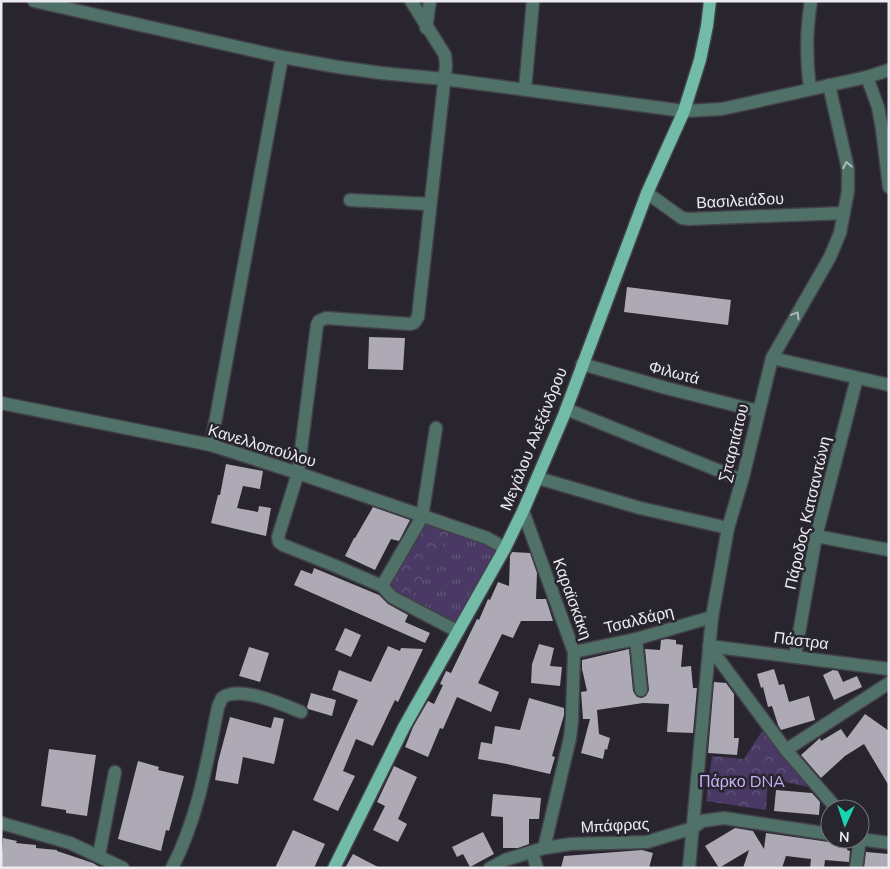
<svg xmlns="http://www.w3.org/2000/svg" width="890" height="869" viewBox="0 0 890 869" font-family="'Nunito Sans',sans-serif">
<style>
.grass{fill:url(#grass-tufts)}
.forest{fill:url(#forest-crowns)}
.building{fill:#ada9b5}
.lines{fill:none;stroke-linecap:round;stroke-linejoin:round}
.minor-casing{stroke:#434149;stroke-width:15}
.major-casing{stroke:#434149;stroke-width:15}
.minor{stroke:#4f7167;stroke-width:12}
.major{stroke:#71bba7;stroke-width:12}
.oneway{stroke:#adbaba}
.labels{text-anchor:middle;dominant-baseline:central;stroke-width:5;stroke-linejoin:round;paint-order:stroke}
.street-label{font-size:16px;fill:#ecebf1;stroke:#28252e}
.park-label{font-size:16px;fill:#c9b2f8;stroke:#28252e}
</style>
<defs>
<pattern id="grass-tufts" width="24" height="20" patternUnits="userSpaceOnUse" patternTransform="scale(1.25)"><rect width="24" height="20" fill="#493964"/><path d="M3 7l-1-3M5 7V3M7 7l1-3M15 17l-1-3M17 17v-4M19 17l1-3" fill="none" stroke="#63567b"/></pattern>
<pattern id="forest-crowns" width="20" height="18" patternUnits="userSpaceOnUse" patternTransform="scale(1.25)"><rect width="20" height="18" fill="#493964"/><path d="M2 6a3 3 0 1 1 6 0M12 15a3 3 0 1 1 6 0" fill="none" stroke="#63567b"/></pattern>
</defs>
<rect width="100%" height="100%" fill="#28252e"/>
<polygon class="grass" points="453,528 505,548 457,631 407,605"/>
<g class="forest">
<polygon points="422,517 453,528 407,605 382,586"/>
<polygon points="766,725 808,787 768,778 766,810 706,801 712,756 744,759"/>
</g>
<g class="building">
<polygon points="627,287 731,300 728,325 624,312"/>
<polygon points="369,337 405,338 403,370 368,369"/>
<polygon points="226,464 263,471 260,489 243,486 237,508 258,512 259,506 271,508 266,536 211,523 218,495 220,495"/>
<polygon points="373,507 410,520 399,541 391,539 375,570 345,556 354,538 355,538"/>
<polygon points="512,552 530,553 537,573 536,599 546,599 553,621 521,621 513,638 502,634 478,683 499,692 491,712 457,697 443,729 440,728 428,757 405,747 413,727 428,701 434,704 443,685 440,684 446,671 451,673 477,619 479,620 488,599 490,600 498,582 509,586 510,556"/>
<polygon points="314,568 379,595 388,604 408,615 405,622 430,633 425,643 294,585 301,570 312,574"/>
<polygon points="345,628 361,635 351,657 335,650"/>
<polygon points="667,639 676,640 676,644 683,645 681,667 691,666 693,688 697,688 693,733 667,732 669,704 643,703 597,710 599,734 610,738 607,750 605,749 603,759 581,753 590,719 583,719 581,692 587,691 582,669 582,660 629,649 633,691 637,697 642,698 646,696 649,690 645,649 660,650 661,640"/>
<polygon points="539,644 554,648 550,666 562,667 560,686 531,683 532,664"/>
<polygon points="388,646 400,651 401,648 423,649 398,702 395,700 373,746 356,739 343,771 355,776 338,811 313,800 358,700 332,690 339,670 371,682"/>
<polygon points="249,647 269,653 260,682 239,676"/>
<polygon points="774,669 779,685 784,684 789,702 809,696 815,720 781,730 778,725 772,706 768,707 763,687 761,688 757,674"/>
<polygon points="833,670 838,671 843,682 857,676 862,687 834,700 823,675"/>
<polygon points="714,682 726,683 734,694 734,738 739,738 737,755 708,753"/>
<polygon points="311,693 336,700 332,716 308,709 307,707"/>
<polygon points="529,698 564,708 564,715 552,756 555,757 550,774 507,764 478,759 481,742 492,744 495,726 520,730"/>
<polygon points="865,714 889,731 889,786 864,744 845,756 821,778 801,755 820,738 821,741 841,729 847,738"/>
<polygon points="230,717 271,728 274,717 284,719 274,764 243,757 238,784 215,780 218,762"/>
<polygon points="49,749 96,755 87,816 66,813 66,810 41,806"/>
<polygon points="138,761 159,767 158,770 184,776 169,831 166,830 161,851 118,839"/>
<polygon points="394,766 417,777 398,819 407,824 398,842 373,830 385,806 377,802"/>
<polygon points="776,790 812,793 820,802 819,815 774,811"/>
<polygon points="493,794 541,798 539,819 529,819 529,844 518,848 503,848 503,817 491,816"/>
<polygon points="735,828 753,831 764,849 766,833 829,842 836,839 848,839 847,850 850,851 849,862 825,860 824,868 810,868 811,859 786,856 782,868 743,868 749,850 719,868 705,846"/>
<polygon points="293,830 325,844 314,868 275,868"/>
<polygon points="483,832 494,854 470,867 463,854 457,857 452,847"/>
<polygon points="3,838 17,841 16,843 36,845 36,848 57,850 57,851 93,863 101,868 1,868"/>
<polygon points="642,850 653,853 649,868 561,868 564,856"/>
<polygon points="866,852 889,854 889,868 864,868"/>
<polygon points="353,854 380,868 345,868"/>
</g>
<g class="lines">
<g class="minor-casing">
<g id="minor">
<polyline points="34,1 282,57 338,67 381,73 444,79 684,111 722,109 867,77 889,70"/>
<polyline points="411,1 445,55 446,65 418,317 414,323 410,324 326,318 319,321 317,325 298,473 278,537 279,542 283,545 333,565 382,586 392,597 457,631"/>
<polyline points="426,28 430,1"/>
<polyline points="867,77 878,107 882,129 889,187"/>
<polyline points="525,89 533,1"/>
<path d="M 810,89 C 806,59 806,31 811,1"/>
<polyline points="647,193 682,218 689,219 844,213"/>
<polyline points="350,200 430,204"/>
<polyline points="772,358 889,385"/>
<polyline points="582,364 666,388 758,411"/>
<polyline points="1,403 211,445 298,473 487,538 505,548"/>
<polyline points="566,409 742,480"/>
<polyline points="211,445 282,57"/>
<polyline points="538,478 640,508 728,528"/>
<polyline points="523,511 574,652 572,720 570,738 544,848"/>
<polyline points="816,536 889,550"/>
<polyline points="382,586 422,517 436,428"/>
<polyline points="636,639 641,690"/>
<polyline points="709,646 786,750 837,809"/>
<polyline points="709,646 889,669"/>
<polyline points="574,652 636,639 712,617"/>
<polyline points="795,656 816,536 857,378"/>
<polyline points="786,750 889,683"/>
<polyline points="1,823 70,843 123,868"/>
<polyline points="860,839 889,843"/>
<polyline points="532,852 537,868"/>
<polyline points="99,855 115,772"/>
<path d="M 172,868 C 198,818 207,762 218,707 L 222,698 C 239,685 282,704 301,712"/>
<polyline points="490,868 505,860 544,848 571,844 647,842 693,828 702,821 724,818 830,834"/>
<polyline points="689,868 712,617 728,528 743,477 772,358 830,257 840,233 848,191 848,169 829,85"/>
<polyline points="856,868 860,839"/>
</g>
</g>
<g class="major-casing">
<polyline id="major" points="334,868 404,727 505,548 523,511 564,415 647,193 684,111 700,60 707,26 710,1"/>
</g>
<use href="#minor" class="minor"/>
<use href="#major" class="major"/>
</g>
<defs><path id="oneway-chevron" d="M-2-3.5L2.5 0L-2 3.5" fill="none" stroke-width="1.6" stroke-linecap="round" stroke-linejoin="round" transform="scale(1.25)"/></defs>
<g class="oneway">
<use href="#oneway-chevron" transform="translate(847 165) rotate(-101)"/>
<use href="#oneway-chevron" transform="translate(796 315) rotate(-59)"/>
</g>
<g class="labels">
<g class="street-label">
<text transform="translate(740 201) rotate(-3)">Βασιλειάδου</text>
<text transform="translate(674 373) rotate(15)">Φιλωτά</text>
<text transform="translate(534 439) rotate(-68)">Μεγάλου Αλεξάνδρου</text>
<text transform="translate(734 443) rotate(-76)">Σπαρτιάτου</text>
<text transform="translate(262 446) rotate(17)">Κανελλοπούλου</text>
<text transform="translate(808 513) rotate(-77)">Πάροδος Κατσαντώνη</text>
<text transform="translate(572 599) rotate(70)">Καραϊσκάκη</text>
<text transform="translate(639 620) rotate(-14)">Τσαλδάρη</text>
<text transform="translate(801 641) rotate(7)">Πάστρα</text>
<text transform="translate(615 826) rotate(-3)">Μπάφρας</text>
</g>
<g class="park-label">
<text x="742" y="782">Πάρκο DNA</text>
</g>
</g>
<rect width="890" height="869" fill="none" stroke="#ecebf1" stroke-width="5"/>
<g transform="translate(845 824) rotate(183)"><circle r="24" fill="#28252e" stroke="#76747c"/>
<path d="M0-4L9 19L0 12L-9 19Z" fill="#19d5b2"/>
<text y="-8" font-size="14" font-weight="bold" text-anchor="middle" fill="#ecebf1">N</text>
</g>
</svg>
